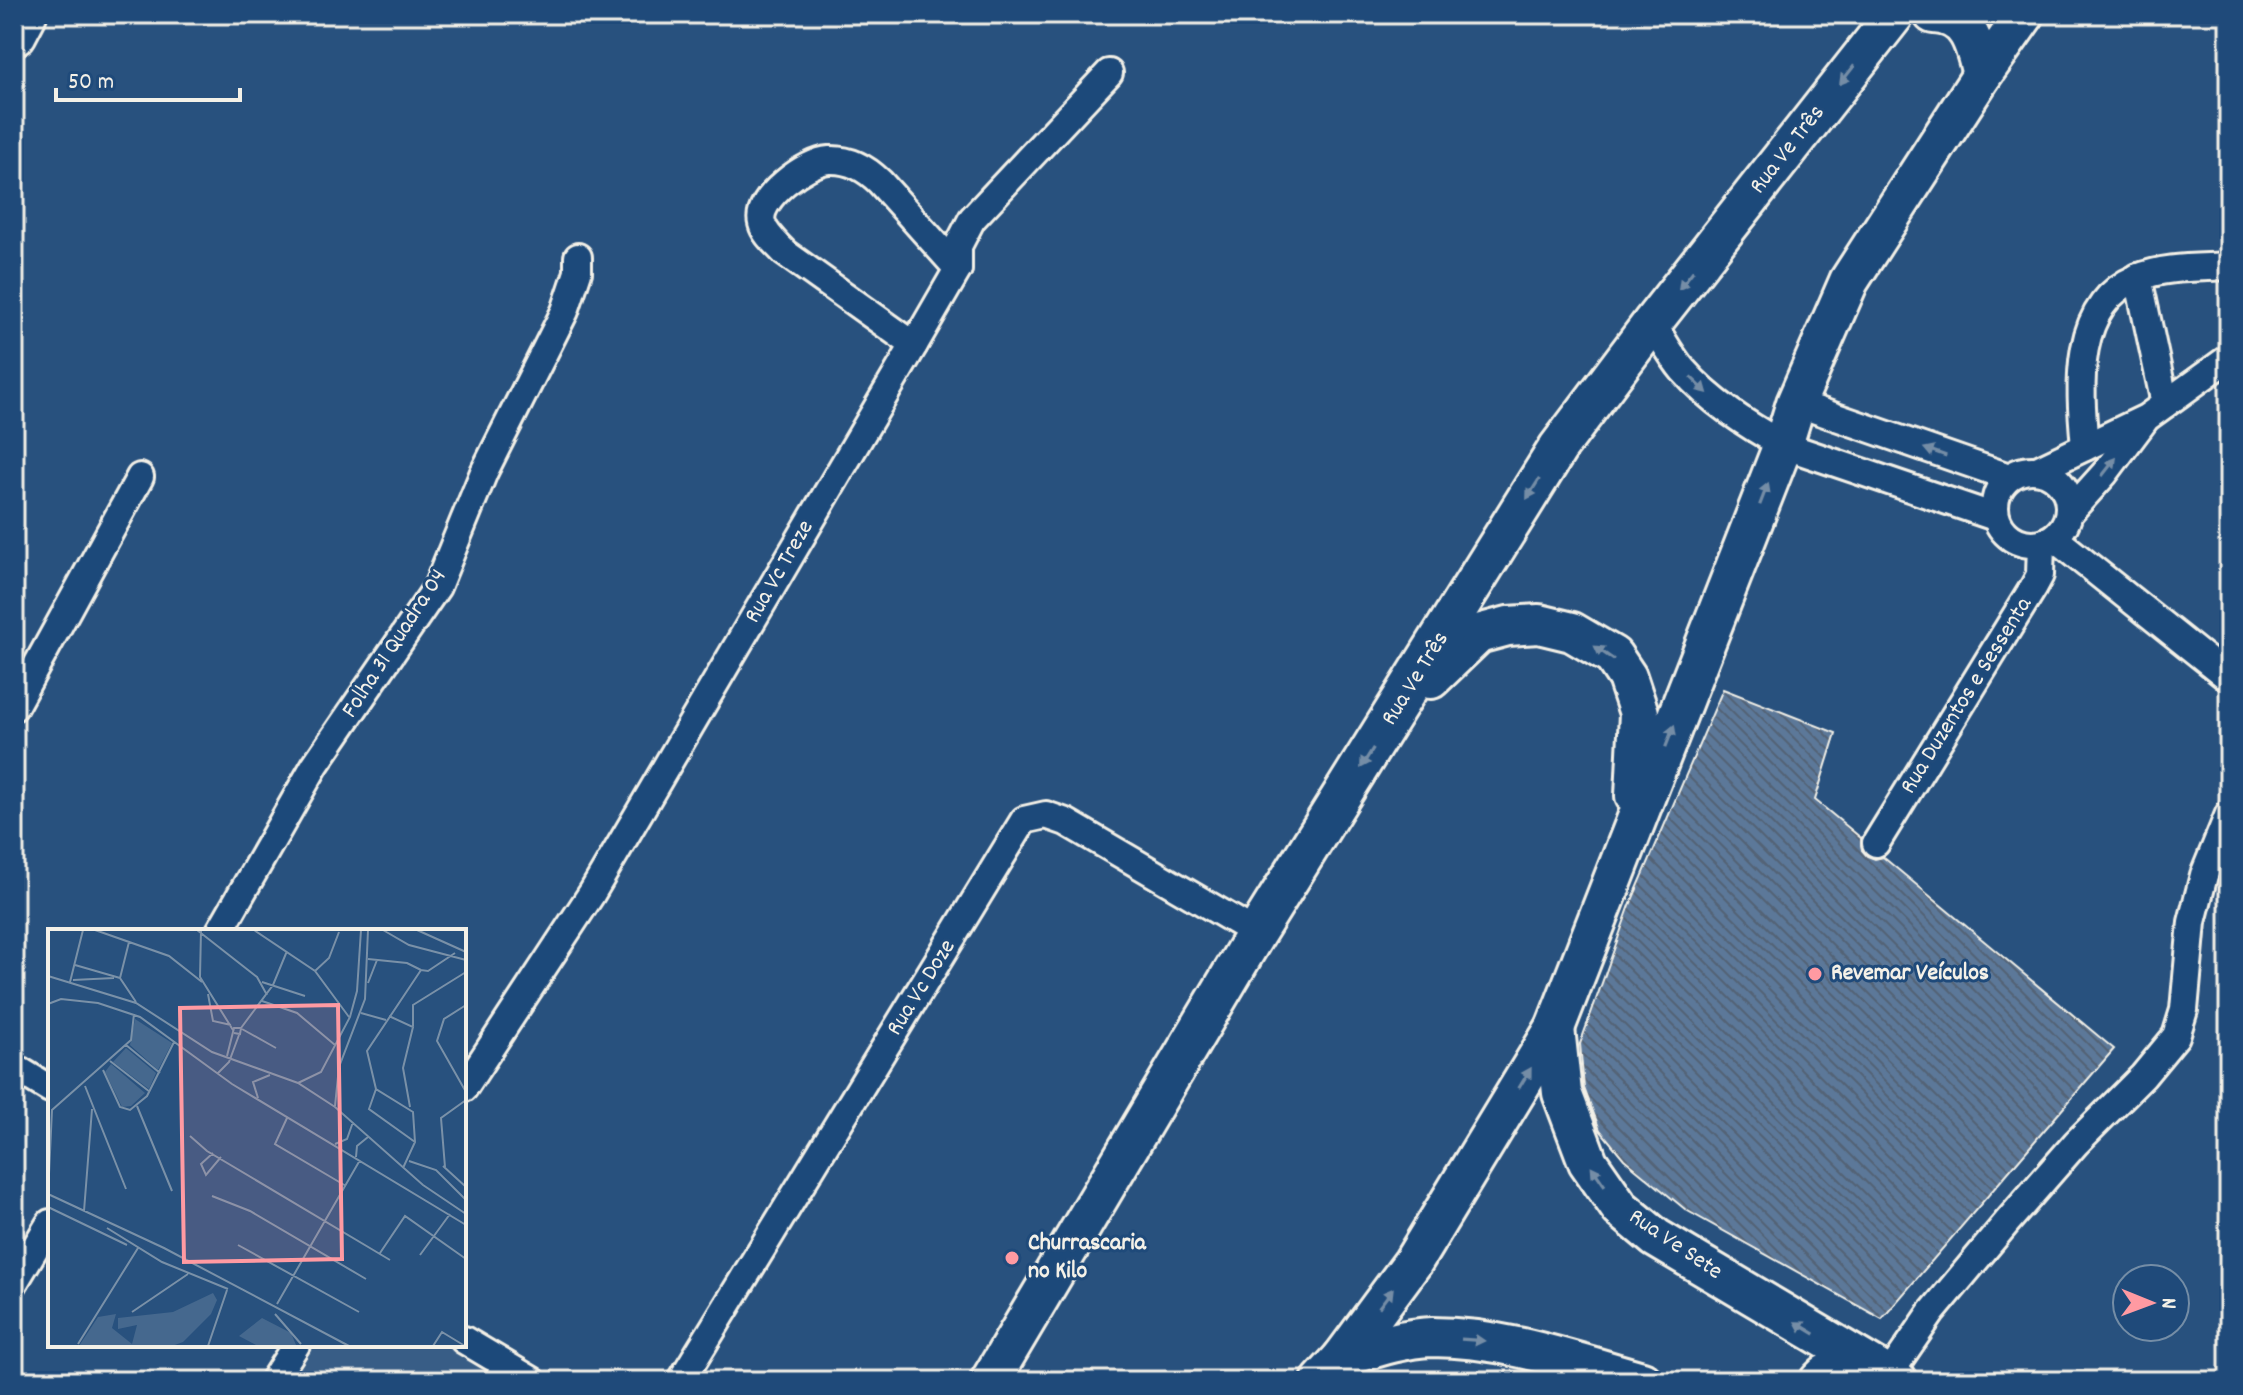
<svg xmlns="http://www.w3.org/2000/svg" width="2243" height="1395" viewBox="0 0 2243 1395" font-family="Dekko,sans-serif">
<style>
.built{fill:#375d86}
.building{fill:url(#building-back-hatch);stroke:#f4f1e8;stroke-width:2}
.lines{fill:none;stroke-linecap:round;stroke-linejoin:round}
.minor-casing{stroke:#f4f1e8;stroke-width:32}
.secondary-casing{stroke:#f4f1e8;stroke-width:44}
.trunk-casing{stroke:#f4f1e8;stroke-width:50}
.minor{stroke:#1f4a7a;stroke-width:26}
.secondary{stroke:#1f4a7a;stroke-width:38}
.trunk{stroke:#1f4a7a;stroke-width:44}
.oneway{fill:#748da6}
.poi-dot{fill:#ff9aa2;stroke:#1f4a7a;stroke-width:3}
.labels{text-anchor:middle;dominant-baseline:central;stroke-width:6;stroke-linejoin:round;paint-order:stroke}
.street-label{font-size:24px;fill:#f4f1e8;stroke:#1f4a7a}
.poi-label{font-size:24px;font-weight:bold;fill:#f4f1e8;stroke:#1f4a7a;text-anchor:start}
.inset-road{fill:none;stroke:#7a91a8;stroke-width:2}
.view{fill:#ff9aa2;fill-opacity:0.15;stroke:#ff9aa2;stroke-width:4}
.inset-edge{fill:none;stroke:#f4f1e8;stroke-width:4}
</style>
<defs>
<pattern id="building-back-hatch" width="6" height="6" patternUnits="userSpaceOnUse" patternTransform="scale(2)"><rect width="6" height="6" fill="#5b7899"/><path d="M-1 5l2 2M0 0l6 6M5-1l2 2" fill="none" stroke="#536274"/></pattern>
</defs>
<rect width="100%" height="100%" fill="#28517e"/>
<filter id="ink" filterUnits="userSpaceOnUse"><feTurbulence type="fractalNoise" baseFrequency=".0125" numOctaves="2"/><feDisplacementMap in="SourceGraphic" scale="16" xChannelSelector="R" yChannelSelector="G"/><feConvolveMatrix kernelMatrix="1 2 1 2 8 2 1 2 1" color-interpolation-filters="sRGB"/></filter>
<g filter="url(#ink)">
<polygon class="built" points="296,1345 464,1345 536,1381 273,1381"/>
<polygon class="building" points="1723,689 1836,733 1815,800 1861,838 1862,850 1867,856 1875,859 1883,857 2114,1049 1882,1319 1686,1210 1624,1159 1600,1130 1584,1088 1580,1044 1630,905"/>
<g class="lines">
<g class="minor-casing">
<g id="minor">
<polyline points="2138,277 2165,404"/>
<path d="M 1652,323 C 1662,338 1671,356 1683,370 C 1711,402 1747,425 1783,445 L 1995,517"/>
<path d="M 914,345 L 785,253 C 777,244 765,235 762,223 C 755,199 807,161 829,160 C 850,159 866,168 880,182 L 958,269"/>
<polyline points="1796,403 2009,477"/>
<path d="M 2085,447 C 2080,390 2071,305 2137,278 C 2165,266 2200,268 2229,266"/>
<circle cx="2032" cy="507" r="37"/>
<polyline points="2037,470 2146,418 2229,358"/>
<polyline points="2069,513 2105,473 2144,421"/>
<polyline points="2054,538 2229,678"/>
<polyline points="14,707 140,477"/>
<polyline points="1876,843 2033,588 2040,575 2041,544"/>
<polyline points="220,931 315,765 437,587 484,472 565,311 578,272 578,257"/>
<polyline points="14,1067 50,1089"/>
<polyline points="464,1088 592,893 914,345 958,269 958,246 972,219 1109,73"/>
<polyline points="14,1283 50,1223"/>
<polyline points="464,1340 533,1381"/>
<polyline points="1888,1376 1932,1312 2008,1221 2076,1143 2143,1076 2176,1036 2184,1010 2192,922 2204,875 2229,814"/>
<polyline points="273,1381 296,1345"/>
<polyline points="681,1381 1024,820 1046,815 1066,822 1256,933"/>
</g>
</g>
<g class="secondary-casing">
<g id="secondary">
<path d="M 1933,14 C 1969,15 1975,45 1982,75"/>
<polyline points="1431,679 1478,634 1508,626 1539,624 1572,632 1613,656 1627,677 1639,713 1635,796"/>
<polyline points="1555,1028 1562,1093 1588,1162 1620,1208 1656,1238 1897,1381"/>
<path d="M 1342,1358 C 1371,1349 1401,1338 1432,1337 C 1504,1337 1574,1362 1642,1381"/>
<polyline points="990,1381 1256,933 1558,448 1652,323 1895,14"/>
<polyline points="1321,1381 1342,1358 1413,1262 1555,1028 1783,445 1796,403 1849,281 1982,75 2025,14"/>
<polyline points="1819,1381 1826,1374 1862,1363"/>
</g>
</g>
<g class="trunk-casing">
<polyline id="trunk" points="14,33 24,14"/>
</g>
<use href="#minor" class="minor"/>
<use href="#secondary" class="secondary"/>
<use href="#trunk" class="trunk"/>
</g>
<defs><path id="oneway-solid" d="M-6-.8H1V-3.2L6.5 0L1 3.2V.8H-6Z" transform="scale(2)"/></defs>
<g class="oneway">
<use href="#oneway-solid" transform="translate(1847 75) rotate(128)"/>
<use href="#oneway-solid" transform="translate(1686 280) rotate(128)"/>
<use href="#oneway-solid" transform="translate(1699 385) rotate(44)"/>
<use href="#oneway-solid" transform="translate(1935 452) rotate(-161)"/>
<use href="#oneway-solid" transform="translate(2109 467) rotate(-52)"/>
<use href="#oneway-solid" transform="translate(1533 489) rotate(122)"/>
<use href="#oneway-solid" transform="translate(1764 494) rotate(-69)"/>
<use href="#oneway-solid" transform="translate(1604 653) rotate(-145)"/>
<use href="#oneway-solid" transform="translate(1670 736) rotate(-69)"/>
<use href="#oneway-solid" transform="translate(1367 758) rotate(122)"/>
<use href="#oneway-solid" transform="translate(1525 1078) rotate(-59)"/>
<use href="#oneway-solid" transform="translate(1598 1176) rotate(-125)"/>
<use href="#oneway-solid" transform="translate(1386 1298) rotate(-53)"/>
<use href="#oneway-solid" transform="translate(1805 1328) rotate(-149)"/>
<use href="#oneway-solid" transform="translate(1473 1340) rotate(4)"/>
</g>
</g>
<g class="poi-dot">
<circle cx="1815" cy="974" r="8"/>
<circle cx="1012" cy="1258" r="8"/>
</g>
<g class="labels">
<g class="street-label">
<text transform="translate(1788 150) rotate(-52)">Rua Ve Três</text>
<text transform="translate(780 572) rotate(-60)">Rua Vc Treze</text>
<text transform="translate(395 644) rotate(-57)">Folha 31 Quadra 04</text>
<text transform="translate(1416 679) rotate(-58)">Rua Ve Três</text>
<text transform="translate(1967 696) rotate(-58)">Rua Duzentos e Sessenta</text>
<text transform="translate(922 988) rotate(-58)">Rua Vc Doze</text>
<text transform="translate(1675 1245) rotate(34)">Rua Ve Sete</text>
</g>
<g class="poi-label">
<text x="1831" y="974">Revemar Veículos</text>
<text x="1028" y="1244">Churrascaria<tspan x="1028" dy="28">no Kilo</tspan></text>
</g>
</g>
<g transform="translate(48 929)">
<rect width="418" height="418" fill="#28517e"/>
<path d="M 78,119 L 108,144 L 101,160 L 65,133 Z" fill="#45688e"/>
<path d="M 165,364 L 169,371 L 163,385 L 135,413 L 124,417 L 31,417 L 50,388 L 68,385 L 64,399 L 84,415 L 89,396 L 70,400 L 70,389 L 125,383 ZM 214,389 L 243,404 L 248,416 L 210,417 L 191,407 Z" fill="#45688e"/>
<path d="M 87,90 L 124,114 L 110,141 L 82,116 ZM 63,135 L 97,164 L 83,177 L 74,178 L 57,143 Z" fill="#45688e"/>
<path class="inset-road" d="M 47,1 L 121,27 L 154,53M 149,1 L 209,48 L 219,66M 153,1 L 152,48 L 185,101M 206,1 L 267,42 L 301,88M 335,1 L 361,16 L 418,31M 369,1 L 418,23M 81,13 L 72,49 L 88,73M 320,30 L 359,34 L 373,41M 27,36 L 72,49M 267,42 L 281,29 L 291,3M 0,47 L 88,74 L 164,123 L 250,154 L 287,178 L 375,256 L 418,285M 25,51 L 66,49M 22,53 L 35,1M 214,53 L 257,67M 320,54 L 329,31M 160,65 L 165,92 L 183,96M 214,72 L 249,84 L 287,116M 0,75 L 13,70 L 50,74 L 92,88 L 184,155 L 418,296M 0,75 L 1,48M 418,76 L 396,90 L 389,112 L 418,163M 313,84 L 338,91M 341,87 L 365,98 L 355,139 L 362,178M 365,97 L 365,76 L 418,43M 193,99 L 225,56 L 239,22M 194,100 L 228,119M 78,116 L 112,144M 179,127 L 186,99 L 193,99 L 192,105 L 186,104M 62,132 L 102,163M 55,141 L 72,178 L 82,181 L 99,167 L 126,113M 170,144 L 181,133 L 191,106M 250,154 L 273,143 L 302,88 L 309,62 L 313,1M 37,157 L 78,260M 328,160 L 321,180 L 367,213M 210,169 L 205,153 L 222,146M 89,177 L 124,262M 287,177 L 291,138 L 317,70 L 320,1M 239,189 L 227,215 L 298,257M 142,207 L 159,222 L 342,331M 287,215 L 299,210 L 305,193M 165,224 L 153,235 L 158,246 L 173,228M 308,228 L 309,217 L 320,208M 361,232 L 388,241 L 418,271M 395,237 L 418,258M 397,238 L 393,189 L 418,171M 355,239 L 367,213 L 365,183 L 328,160 L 319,122 L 373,41 L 380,42 L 407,24M 0,265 L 116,319 L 301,417M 0,266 L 4,181 L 83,111 L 86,85M 164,267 L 202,282 L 318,350M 0,278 L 79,316M 36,282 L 44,180M 59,299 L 114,333 L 180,360M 190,316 L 311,383M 332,324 L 357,287 L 418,330M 372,326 L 402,285M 229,375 L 312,231M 84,383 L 140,345M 227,385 L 253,415M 30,415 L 90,319M 160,417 L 179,361M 385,417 L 394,403 L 417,417"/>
<path class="view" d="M 290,76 L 294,330 L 136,333 L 132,79 Z"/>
<rect width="418" height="418" class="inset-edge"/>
</g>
<rect width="2243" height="1395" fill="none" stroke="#1f4a7a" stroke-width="48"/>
<rect x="24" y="24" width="2195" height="1347" fill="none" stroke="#f4f1e8" stroke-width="3" filter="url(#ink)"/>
<g transform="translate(2151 1303) rotate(91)"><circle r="38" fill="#1f4a7a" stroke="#748da6" stroke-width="2"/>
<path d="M0-6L14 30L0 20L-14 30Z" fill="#ff9aa2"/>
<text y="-12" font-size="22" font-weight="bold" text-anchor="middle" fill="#f4f1e8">N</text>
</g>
<path d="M56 88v12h184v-12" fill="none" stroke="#f4f1e8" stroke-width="4"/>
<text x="68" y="88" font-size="24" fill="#f4f1e8" stroke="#1f4a7a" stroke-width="6" paint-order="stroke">50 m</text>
</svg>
